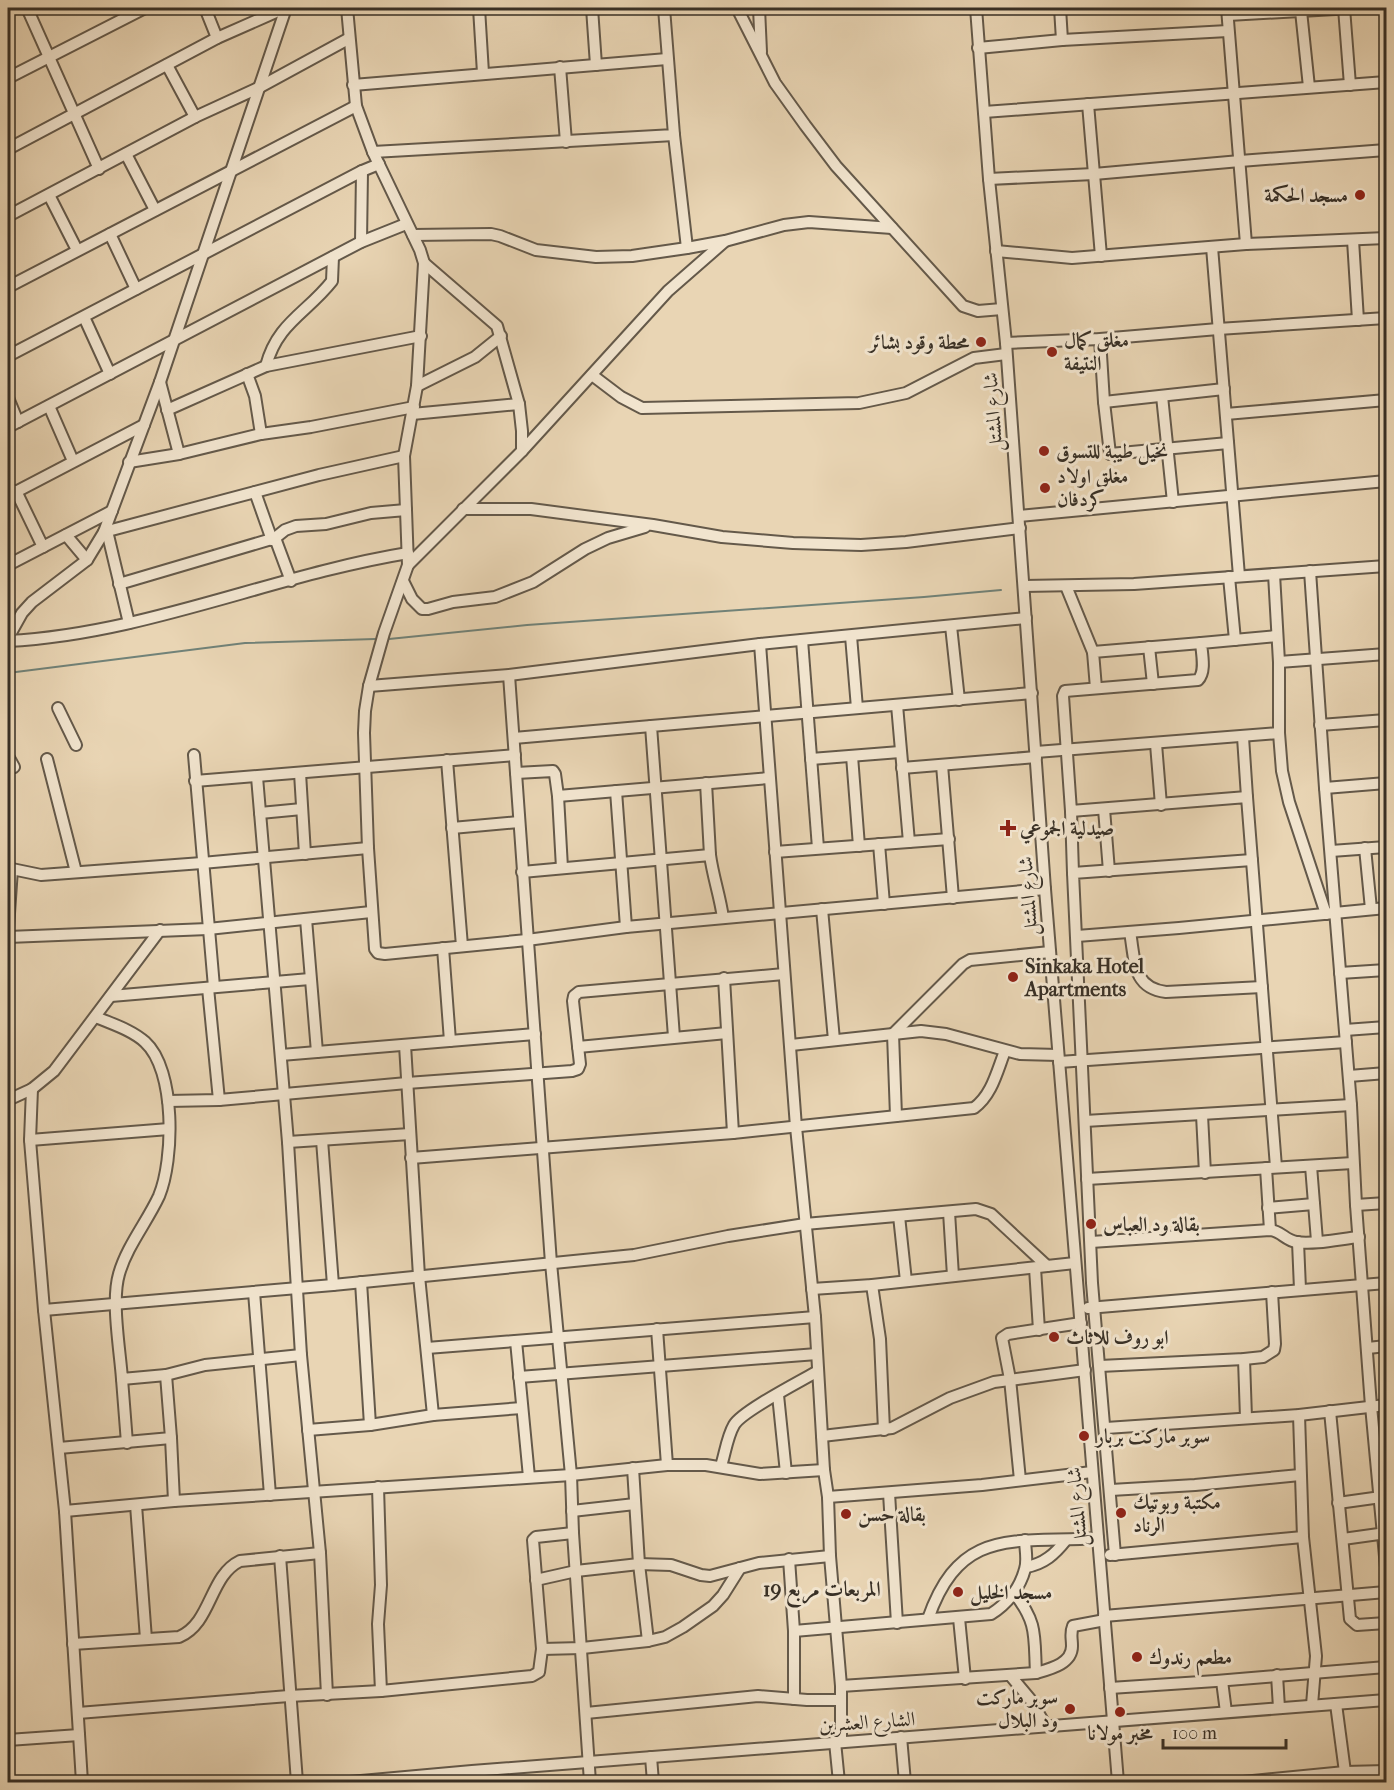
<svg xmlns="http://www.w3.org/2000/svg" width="1394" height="1790" viewBox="0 0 1394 1790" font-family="'IM FELL French Canon',Amiri,serif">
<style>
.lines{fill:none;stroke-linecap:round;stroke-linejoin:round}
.stream{stroke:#718278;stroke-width:2}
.minor-casing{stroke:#64594a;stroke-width:14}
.minor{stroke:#f1e4ce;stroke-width:10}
.poi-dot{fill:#8f2418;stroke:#f1e4ce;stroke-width:2}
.labels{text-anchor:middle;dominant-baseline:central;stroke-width:6;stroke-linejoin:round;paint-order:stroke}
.poi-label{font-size:20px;font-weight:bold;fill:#383026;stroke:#f1e4ce;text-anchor:start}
.street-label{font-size:20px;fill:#383026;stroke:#f1e4ce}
.neighbourhood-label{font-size:21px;font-weight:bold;fill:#383026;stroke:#f1e4ce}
</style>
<rect width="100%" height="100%" fill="#e9d5b4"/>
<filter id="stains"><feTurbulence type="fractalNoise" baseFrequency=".00333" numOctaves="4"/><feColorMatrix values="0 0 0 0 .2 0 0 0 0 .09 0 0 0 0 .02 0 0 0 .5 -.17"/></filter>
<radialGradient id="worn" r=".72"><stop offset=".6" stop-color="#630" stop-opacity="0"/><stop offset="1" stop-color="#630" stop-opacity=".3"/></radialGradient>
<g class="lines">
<g class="stream">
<polyline points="389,639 527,625 924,597 1001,590"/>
<polyline points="8,673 245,643 375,639"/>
</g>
<g class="minor-casing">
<g id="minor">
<polyline points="27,8 99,169"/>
<polyline points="205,8 217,38"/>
<polyline points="347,8 356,106 373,152 420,250 424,263 417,386 404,456 406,510"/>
<polyline points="347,8 359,8"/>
<polyline points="479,8 483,73"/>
<polyline points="592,8 596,65"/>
<polyline points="737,8 775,83 805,125 836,166 963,306 978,311 1002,309"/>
<polyline points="759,8 761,52"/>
<polyline points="976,8 989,179 1006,343 1045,889 1118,1782"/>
<polyline points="1060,8 1062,40"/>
<polyline points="1227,8 1246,244"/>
<polyline points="1344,8 1350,85"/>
<polyline points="8,9 10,8"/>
<polyline points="1301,11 1309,87"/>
<polyline points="1228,15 1353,8"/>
<polyline points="978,48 1062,40 1228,31"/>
<polyline points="167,65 195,117"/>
<polyline points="560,67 566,142"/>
<polyline points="8,78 145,8"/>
<polyline points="353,85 667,59"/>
<polyline points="1088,104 1101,256"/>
<polyline points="984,112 1386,82"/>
<polyline points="674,135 687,248"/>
<polyline points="8,149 217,38 285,8"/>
<polyline points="373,152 674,135 664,8"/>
<polyline points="126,154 155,210"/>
<polyline points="989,179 1094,174 1240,161 1386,150"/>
<polyline points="49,195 77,250"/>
<polyline points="8,216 195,117 258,88 348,39"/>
<polyline points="110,234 136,289"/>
<polyline points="413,235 491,234 500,236 536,250 596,257 632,256 687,248 725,241 784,225 809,222 892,228"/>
<polyline points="1353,240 1358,320"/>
<polyline points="361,242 362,171 379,164"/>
<polyline points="1212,247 1239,576"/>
<polyline points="996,251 1072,258 1246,244 1386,238"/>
<polyline points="424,263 497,326 519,404 522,431 522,451"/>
<polyline points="8,287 356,106"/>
<polyline points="84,317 110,374"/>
<polyline points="1100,339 1104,402 1110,454 1228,443"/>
<polyline points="1006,343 1100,339 1218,329 1386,318"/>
<polyline points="8,356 362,171"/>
<path d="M 266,366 C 277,323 307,313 332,281 L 333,257"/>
<polyline points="247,374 255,396 261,434"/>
<polyline points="592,375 621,397 642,408 859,403 906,393 974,358 1006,354"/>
<polyline points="160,382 179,454"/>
<polyline points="417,386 475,357 501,336"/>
<polyline points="1162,396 1173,502"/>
<polyline points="8,398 18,422"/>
<polyline points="1104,402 1224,389"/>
<polyline points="49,406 73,461"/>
<polyline points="167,410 266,366 421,336"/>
<polyline points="412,414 519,404"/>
<polyline points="1226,414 1386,400"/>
<polyline points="8,427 361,242 406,224"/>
<polyline points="129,462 179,454 261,434 311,427 414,407"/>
<polyline points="16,491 43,547"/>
<polyline points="255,492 272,540"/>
<polyline points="8,496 144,425"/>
<polyline points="463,509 531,509 653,525 722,537 793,543 861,545 906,542 1020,528"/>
<polyline points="1019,516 1386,481"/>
<polyline points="107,531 129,623"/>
<polyline points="104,532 319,475 404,456"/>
<polyline points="66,535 87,560"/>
<polyline points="275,538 285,530 296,526 326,524 371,513 406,510 408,565 384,633 369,686 365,711 364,733 368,848 375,949 378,953 385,954 527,940 626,927 1045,889"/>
<polyline points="8,565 112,511"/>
<polyline points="408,565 522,451 668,291 724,242"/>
<polyline points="1310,571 1325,788 1351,1105 1356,1205 1371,1406 1386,1567"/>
<polyline points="1274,574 1279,662 1279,733 1282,771 1289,802 1326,914"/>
<polyline points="1229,577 1235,640"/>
<polyline points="403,581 412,599 422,609 428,609 453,602 495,597 533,582 585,549 608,538 645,527"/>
<polyline points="119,584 275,538 291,581"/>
<polyline points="1024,586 1134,584 1386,566"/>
<polyline points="1066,586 1093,652"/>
<polyline points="951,626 959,700"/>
<polyline points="851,636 857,708"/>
<polyline points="8,638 22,613 32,602 87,560 104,532 160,382 286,8"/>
<polyline points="802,640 818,848"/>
<path d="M 8,641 C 145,634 273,575 408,553"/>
<polyline points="760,644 796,1127 815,1317 824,1470 828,1497 830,1556 841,1686 841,1742"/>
<polyline points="1149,647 1153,684"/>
<polyline points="1279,662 1386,654"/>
<polyline points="509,675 551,1263 571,1475 573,1533 590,1782"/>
<polyline points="369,686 509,675 760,644 1026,618"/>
<polyline points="1096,688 1093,652 1201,643"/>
<polyline points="897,705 909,842"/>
<polyline points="58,708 76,745"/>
<polyline points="1320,725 1386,720"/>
<polyline points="1243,737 1247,797"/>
<polyline points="514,738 651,726"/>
<polyline points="1156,744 1161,805"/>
<polyline points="1036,752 1279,733"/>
<polyline points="194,755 214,987"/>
<polyline points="8,756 14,767"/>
<polyline points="852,756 859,846"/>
<polyline points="47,759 76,872"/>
<polyline points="811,759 900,752"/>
<polyline points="447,760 462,946"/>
<polyline points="942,765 953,898"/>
<polyline points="902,768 1036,757"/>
<polyline points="300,773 305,854"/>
<polyline points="516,773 553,771 555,774 558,796 769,778"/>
<polyline points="257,777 288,1142 301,1355 320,1553 327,1695"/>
<polyline points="195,781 515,755"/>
<polyline points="706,783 710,855"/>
<polyline points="1325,788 1386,783"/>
<polyline points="616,791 626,927"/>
<polyline points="558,796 562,868"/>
<polyline points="1104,809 1109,871"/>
<polyline points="1071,811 1073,873"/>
<polyline points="260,813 302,809"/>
<polyline points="452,828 519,822"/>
<polyline points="879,844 884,904"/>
<polyline points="1365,848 1371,909"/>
<polyline points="1331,851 1386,847"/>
<polyline points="775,852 949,839"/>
<polyline points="8,867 12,869 8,928"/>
<polyline points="12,869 41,875 202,863 368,848"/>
<path d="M 522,872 L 710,855 C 713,877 720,896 723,918"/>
<polyline points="822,909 834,1040"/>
<polyline points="306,919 317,1052"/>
<path d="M 1130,932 C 1135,960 1132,988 1166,992 L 1262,987"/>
<polyline points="1077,936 1179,928 1386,908"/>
<polyline points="8,937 208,929 371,912"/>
<polyline points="443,948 450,1041"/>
<polyline points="1340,973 1386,970"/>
<polyline points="724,978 733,1133"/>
<polyline points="208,988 219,1100"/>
<polyline points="111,996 310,979"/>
<path d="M 96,1017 C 112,1024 132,1030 145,1042 C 176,1070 174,1160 159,1196 C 147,1222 127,1246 119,1274 C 111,1301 120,1350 122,1379 L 166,1375 L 205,1365 L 301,1355"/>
<polyline points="1345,1030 1386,1027"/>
<polyline points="674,1037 651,726 1032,693"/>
<polyline points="405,1045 419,1276 433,1415"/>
<polyline points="791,1045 921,1031 946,1034 1020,1054 1058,1055"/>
<polyline points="578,1047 727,1033"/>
<polyline points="281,1055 535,1034"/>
<polyline points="1059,1062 1346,1042"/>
<polyline points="1349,1076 1386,1073"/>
<polyline points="32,1089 30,1140 44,1310 65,1511 82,1782"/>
<polyline points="8,1100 32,1089 54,1071 160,930"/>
<polyline points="168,1101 219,1100 407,1083 572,1071 578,1069 580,1064 573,1001 574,996 579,992 784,974"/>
<polyline points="1202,1115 1205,1173"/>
<polyline points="896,1116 893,1034 963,964 970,960 1050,952"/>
<polyline points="1085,1121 1351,1105"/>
<polyline points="30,1140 169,1129"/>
<polyline points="322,1140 333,1285"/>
<polyline points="288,1142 410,1134"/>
<path d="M 411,1158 L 733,1133 L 974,1108 C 992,1095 997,1071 1005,1051"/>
<polyline points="1311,1166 1317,1241"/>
<path d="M 1276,1167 L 1247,797 L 1071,811 L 1063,696 L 1065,691 L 1198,680 C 1206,672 1202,655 1201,643 L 1277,636"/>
<polyline points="1266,1168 1270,1230"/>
<polyline points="1087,1179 1353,1163"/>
<polyline points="1356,1205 1386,1203"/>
<polyline points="1268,1208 1314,1204"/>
<polyline points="949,1212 953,1276"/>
<polyline points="899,1216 906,1281"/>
<path d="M 1091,1242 L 1270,1230 C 1281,1231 1285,1240 1296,1242 C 1314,1245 1340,1239 1359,1237"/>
<polyline points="1298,1242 1300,1289"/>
<polyline points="1035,1268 1039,1330"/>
<polyline points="361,1282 370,1425"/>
<polyline points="872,1285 880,1339 884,1430"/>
<polyline points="812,1289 872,1285 1075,1263"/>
<polyline points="254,1292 270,1495"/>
<polyline points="1088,1308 1386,1283"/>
<polyline points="44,1310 333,1285 634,1255 728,1236 805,1224 976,1209 991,1214 1047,1266"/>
<polyline points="657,1329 667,1465"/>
<polyline points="516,1341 529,1477"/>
<polyline points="427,1348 815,1317"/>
<polyline points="1368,1348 1386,1346"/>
<polyline points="1244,1359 1246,1418"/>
<polyline points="1100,1366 1244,1359 1263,1357 1274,1350 1275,1344 1272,1292"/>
<polyline points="519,1377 817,1354"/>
<polyline points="122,1379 127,1443"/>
<polyline points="778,1395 786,1473"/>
<polyline points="1330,1411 1350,1619 1357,1625 1386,1623"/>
<polyline points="1299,1415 1303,1537 1316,1656 1312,1705"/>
<polyline points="1106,1428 1299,1415 1386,1405"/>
<polyline points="308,1430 370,1425 433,1415 522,1408"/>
<polyline points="822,1436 892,1428 950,1398 994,1382 1085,1370"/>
<polyline points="171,1438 174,1501"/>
<polyline points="59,1448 171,1438 166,1375"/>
<path d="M 721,1466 C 725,1454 727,1437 734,1425 C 742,1411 801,1381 818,1371"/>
<polyline points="633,1468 639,1564 648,1641"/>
<polyline points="1020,1480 1010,1379 1002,1338 1008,1334 1081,1323"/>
<polyline points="378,1487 381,1585 378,1624 381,1691"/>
<polyline points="1111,1490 1195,1485 1300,1475"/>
<polyline points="889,1493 897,1623"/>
<polyline points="828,1497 982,1485 1092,1472"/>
<polyline points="1338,1503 1381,1497"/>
<polyline points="136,1505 146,1639"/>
<polyline points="65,1511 174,1501 571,1475 667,1465 706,1465 760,1474 824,1470"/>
<polyline points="572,1511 635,1504"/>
<polyline points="1343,1539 1386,1533"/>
<polyline points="1110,1555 1303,1537"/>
<polyline points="1115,1555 1092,1283 1073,873 1252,860"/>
<polyline points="280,1556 297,1782"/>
<polyline points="789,1559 794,1631 794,1699"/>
<path d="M 1026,1567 C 1044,1564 1055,1554 1066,1540"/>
<polyline points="536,1580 576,1571 639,1564 671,1565 701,1575 710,1576 759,1563 830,1556"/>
<path d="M 1014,1593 C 1038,1623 1034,1636 1036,1673"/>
<polyline points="1104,1616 1386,1592"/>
<polyline points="959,1618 965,1679"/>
<path d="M 928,1619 C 961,1524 1017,1544 1098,1538"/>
<path d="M 794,1631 L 991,1614 C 1007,1604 1020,1588 1025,1569 C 1028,1560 1025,1548 1025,1540"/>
<path d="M 73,1644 L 179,1637 C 212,1623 209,1576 240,1561 L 320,1553"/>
<polyline points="542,1649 582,1648 648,1641 665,1637 683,1627 713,1606 723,1595 740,1568"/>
<polyline points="1010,1675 1030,1699 1046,1726"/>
<polyline points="1277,1675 1279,1708"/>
<polyline points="1222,1681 1226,1712"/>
<path d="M 841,1686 L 1036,1673 C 1050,1669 1072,1664 1072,1646 C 1072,1638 1070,1633 1073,1626 L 1105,1620"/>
<polyline points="1110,1688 1216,1681 1386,1667"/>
<polyline points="1336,1704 1345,1772"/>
<polyline points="78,1713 289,1696 381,1691 532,1676 539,1672 542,1649 533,1540 536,1537 573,1533"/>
<polyline points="586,1713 758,1696 807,1700 841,1700"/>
<polyline points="901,1737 905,1782"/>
<polyline points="8,1740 79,1735"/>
<polyline points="835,1742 839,1782"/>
<polyline points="651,1757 653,1782"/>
<polyline points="350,1782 472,1771 1386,1700"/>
<polyline points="1243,1782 1345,1772 1386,1771"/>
</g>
</g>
<use href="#minor" class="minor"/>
</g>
<g class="poi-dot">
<circle cx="1360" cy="195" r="6"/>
<circle cx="981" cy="342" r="6"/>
<circle cx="1052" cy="352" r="6"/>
<circle cx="1044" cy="451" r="6"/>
<circle cx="1045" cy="488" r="6"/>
<path d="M1005 819h6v6h6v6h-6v6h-6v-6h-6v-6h6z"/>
<circle cx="1013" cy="977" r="6"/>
<circle cx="1091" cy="1224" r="6"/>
<circle cx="1054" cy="1337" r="6"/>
<circle cx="1084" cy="1436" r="6"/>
<circle cx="1121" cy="1513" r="6"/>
<circle cx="846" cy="1514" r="6"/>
<circle cx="958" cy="1592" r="6"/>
<circle cx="1137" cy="1657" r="6"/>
<circle cx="1070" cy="1709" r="6"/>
<circle cx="1120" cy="1712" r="6"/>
</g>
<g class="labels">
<g class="poi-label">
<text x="1348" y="195" text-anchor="end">مسجد الحكمة</text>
<text x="1064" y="340">مغلق كمال<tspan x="1064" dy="23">النتيفة</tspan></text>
<text x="969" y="342" text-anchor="end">محطة وقود بشائر</text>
<text x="1056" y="451">نخيل طيبة للتسوق</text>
<text x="1057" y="476">مغلق اولاد<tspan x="1057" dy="23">كردفان</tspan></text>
<text x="1020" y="828">صيدلية الجموعي</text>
<text x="1025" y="966">Sinkaka Hotel<tspan x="1025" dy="23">Apartments</tspan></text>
<text x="1103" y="1224">بقالة ود العباس</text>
<text x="1066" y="1337">ابو روف للاثاث</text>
<text x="1096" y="1436">سوبر ماركت بربار</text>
<text x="1133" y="1502">مكتبة وبوتيك<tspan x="1133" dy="23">الرناد</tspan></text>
<text x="858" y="1514">بقالة حسن</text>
<text x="970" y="1592">مسجد الخليل</text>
<text x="1149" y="1657">مطعم رندوك</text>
<text x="1058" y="1697" text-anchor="end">سوبر ماركت<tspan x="1058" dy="23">ود البلال</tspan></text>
<text x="1120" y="1733" text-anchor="middle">مخبر مولانا</text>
</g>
<g class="street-label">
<text transform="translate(993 412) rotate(-94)">شارع المشتل</text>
<text transform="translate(1028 896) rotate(-94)">شارع المشتل</text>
<text transform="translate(1077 1507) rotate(-95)">شارع المشتل</text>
<text transform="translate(867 1722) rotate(-4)">الشارع العشرين</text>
</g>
<g class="neighbourhood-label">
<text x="822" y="1589">المربعات مربع 19</text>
</g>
</g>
<rect width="1394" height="1790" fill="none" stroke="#e9d5b4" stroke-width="30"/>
<rect x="9" y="9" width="1376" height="1772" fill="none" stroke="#383026" stroke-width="3"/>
<rect x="15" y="15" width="1364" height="1760" fill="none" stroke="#383026" stroke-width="1.5"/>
<path d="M1163 1739v9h123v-9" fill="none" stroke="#383026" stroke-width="3"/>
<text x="1172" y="1739" font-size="18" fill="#383026" stroke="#f1e4ce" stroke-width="4.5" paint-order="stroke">100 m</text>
<rect width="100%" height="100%" filter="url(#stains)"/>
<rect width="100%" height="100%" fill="url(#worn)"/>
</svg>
